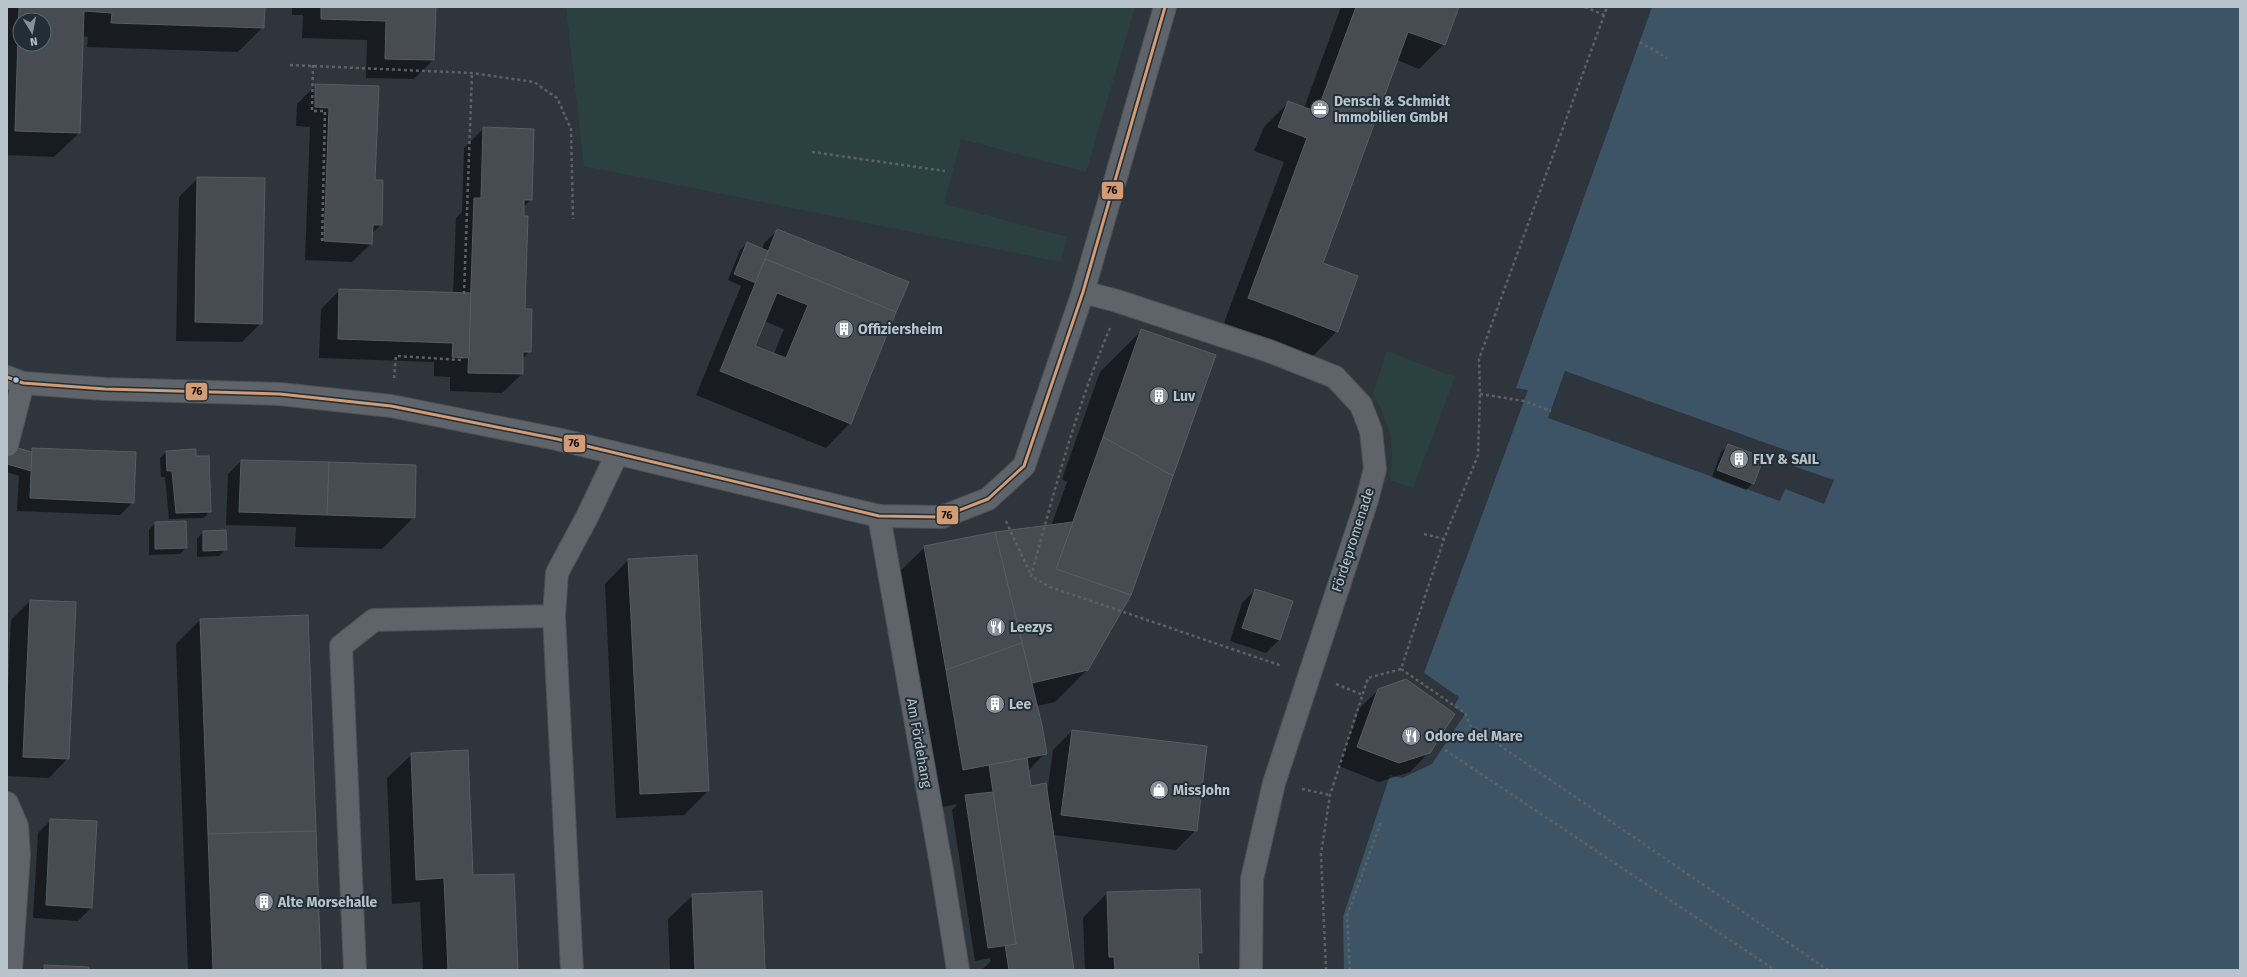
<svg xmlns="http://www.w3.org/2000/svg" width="2247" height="977" viewBox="0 0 2247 977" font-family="'Fira Sans',sans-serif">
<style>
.green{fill:#2b4141}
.water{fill:#3d5466}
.pier{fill:#2e353c}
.shadow{fill:#0007;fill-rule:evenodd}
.building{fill:#464c51;stroke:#565d63;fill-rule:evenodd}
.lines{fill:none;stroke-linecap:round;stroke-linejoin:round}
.minor-casing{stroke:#4c5156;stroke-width:24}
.path{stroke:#5c6266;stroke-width:2.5;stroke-dasharray:3 3;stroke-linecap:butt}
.minor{stroke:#5e6469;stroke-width:22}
.bus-1-casing{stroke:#212d37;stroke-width:6}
.bus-1{stroke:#d39c74;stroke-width:3}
.bus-dot{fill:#b9c3cb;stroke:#212d37;stroke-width:1.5}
.labels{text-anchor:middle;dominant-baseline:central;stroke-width:4;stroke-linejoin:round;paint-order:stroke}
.poi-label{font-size:14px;font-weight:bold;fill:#b9c3cb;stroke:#212d37;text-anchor:start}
.street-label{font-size:14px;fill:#b9c3cb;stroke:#212d37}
.line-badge{stroke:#212d37;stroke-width:1.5}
.pale-badge-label{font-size:11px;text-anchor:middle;font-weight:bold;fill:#111}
</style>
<rect width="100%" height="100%" fill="#2e353c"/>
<g class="green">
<polygon points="566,7 1135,7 1086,172 961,139 944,204 1068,237 1060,262 584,166"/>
<path d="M 1387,351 L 1455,377 L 1413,488 L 1390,480 C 1395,444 1391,426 1373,394 Z"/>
</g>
<polygon class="water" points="1652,7 2240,7 2240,970 1344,970 1343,917 1390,775 1402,778 1432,764 1465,714 1454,706 1459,697 1424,673 1528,390 1516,388"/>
<polygon class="pier" points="1565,371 1797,454 1793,466 1834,480 1824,504 1785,489 1780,501 1548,418"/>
<g class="shadow">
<path d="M 7,7 L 264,7 L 263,27 L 238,52 L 87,47 L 88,37 L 82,36 L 79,133 L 54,157 L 7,155 ZM 20,20 L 44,20 L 44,44 L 20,44 Z"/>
<polygon points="292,7 435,7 433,60 414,79 366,78 367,40 302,38 303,15 292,15"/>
<polygon points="1341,7 1458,7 1444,44 1419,69 1397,60 1321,264 1337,331 1313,356 1224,323 1284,162 1254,151 1264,127 1288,103 1304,108"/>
<polygon points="316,85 374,181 381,225 372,233 372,243 352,262 305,260 310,127 296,126 297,104"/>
<polygon points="484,128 531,200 523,207 524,310 530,351 522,359 522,374 502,393 450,391 450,377 434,376 434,362 319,358 321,309 340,290 453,294 456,218 462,212 464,148"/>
<polygon points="198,178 261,323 242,342 176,341 179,197"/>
<path d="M 778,230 L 907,282 L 850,423 L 826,448 L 696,395 L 741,286 L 728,280 L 740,250 L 747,243 L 762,249 L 764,243 ZM 764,321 L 784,329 L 774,354 L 754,346 Z"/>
<polygon points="1142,330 1087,670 1055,702 1037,706 1045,753 1028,771 1030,787 1047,794 1053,750 1072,731 1196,830 1176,850 1053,835 1073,970 982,970 991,961 990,958 975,961 952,810 958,804 922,811 892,579 925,547 995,533 1051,526 1067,482 1062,479 1100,372"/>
<polygon points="7,446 29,452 32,449 133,502 120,515 17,511 19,476 7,472"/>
<polygon points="1728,446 1753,483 1746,490 1712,477 1721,452"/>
<polygon points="166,452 196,457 210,511 204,518 169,519 165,477 161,477 160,458"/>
<polygon points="241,461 414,517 382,549 295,547 296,527 226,525 228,474"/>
<polygon points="185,522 186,548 180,554 149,555 149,530 155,523"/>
<polygon points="203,532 226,549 219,556 197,557 197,539"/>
<polygon points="629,559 708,791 684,815 616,818 605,584"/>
<polygon points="1255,590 1279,640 1266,653 1230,641 1242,603"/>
<polygon points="30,601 68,758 49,778 7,776 7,709 11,620"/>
<polygon points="200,620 320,970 188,970 176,644"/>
<polygon points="1378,690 1429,752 1410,772 1379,782 1339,766 1359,709"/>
<polygon points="412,754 472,876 517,970 423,970 420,902 392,904 387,778"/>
<polygon points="51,820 91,908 78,921 33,918 38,833"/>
<polygon points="1107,893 1201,953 1197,957 1198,970 1085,970 1083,918"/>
<polygon points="693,895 764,970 670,970 668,919"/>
<polygon points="44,966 88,970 40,970"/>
</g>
<g class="building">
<path d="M 19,7 L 265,7 L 264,28 L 111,23 L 112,13 L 84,11 L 80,133 L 15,131 ZM 20,20 L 44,20 L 44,44 L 20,44 Z"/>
<polygon points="321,7 436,7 434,60 385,59 386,21 321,19"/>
<polygon points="1356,7 1459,7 1445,45 1408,32 1323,263 1358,276 1338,332 1248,298 1307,138 1278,127 1288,101 1317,112"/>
<polygon points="315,84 379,86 375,180 383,180 382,225 373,225 372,244 324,241 329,108 315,107"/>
<polygon points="483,127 534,129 532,200 524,200 524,216 528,216 525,309 532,309 531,352 523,352 523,374 468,373 474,198 481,198"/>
<polygon points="197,177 265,178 262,324 195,322"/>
<polygon points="777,229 909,282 896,312 765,259"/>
<polygon points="747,242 768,251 756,283 734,274"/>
<path d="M 765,259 L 896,312 L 851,424 L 720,371 ZM 777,293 L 808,305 L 786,358 L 755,346 Z"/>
<polygon points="339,289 471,293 469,358 452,357 453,343 338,339"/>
<polygon points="1141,329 1216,355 1173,476 1103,437"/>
<polygon points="1103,437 1173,476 1131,595 1056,569"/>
<polygon points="1728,444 1752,453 1761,465 1754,484 1717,470"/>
<polygon points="7,445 32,452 31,471 7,464"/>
<polygon points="32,448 136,452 134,503 30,498"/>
<polygon points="196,449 196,456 209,456 211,512 176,513 172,471 167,471 166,451"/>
<polygon points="241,460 329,462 327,515 239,512"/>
<polygon points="329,462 416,465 415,518 327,515"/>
<polygon points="186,521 187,548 155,549 155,522"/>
<polygon points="1073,522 1056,569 1131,595 1088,670 1032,683 995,532"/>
<polygon points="226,530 227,550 203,551 203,531"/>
<polygon points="995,532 1022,643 946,670 924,546"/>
<polygon points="697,555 709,791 640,794 628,559"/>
<polygon points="1255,589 1293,601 1280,640 1242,628"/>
<polygon points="30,600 76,602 69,759 23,757"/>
<polygon points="308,615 316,831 208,834 200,619"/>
<polygon points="1022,643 1042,725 1047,754 963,770 946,670"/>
<polygon points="1406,679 1455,714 1430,753 1399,763 1357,747 1378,689"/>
<polygon points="1072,730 1207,746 1197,831 1061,815"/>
<polygon points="468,750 473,875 514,874 518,970 448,970 444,878 416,880 411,753"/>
<polygon points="1027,758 1031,786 1046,783 1074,970 1009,970 1005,945 1016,944 989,765"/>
<polygon points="993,792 1016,944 988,948 965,795"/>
<polygon points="50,819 97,821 92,908 46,905"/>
<polygon points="316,831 321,970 213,970 208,834"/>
<polygon points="1200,889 1202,953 1198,953 1199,970 1115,970 1114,957 1109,957 1107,892"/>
<polygon points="762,891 765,970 695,970 692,894"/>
<polygon points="44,965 89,967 89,970 44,970"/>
</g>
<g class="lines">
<g class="minor-casing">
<g id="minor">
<polyline points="1083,292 1117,301 1269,351 1335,377 1361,405 1371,431 1375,469 1367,500 1274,783 1252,879 1251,970"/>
<polyline points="7,377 23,383 105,389 280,394 391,406 557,439 879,516 942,517 988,499 1024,466 1083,292 1165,7"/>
<polyline points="7,445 23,383"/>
<polyline points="879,516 942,870 958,970"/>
<polyline points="7,803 17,826 19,854 11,970"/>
<polyline points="355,970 341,646 374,620 554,616"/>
<polyline points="572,970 554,616 557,573 587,517 617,454"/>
</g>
</g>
<g class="path">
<polyline points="1585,7 1604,15"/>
<polyline points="1640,42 1667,58"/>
<polyline points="290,65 472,73 534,82 557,98 571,129 573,219"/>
<polyline points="313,65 312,111 325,111 322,242"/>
<polyline points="812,152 945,171"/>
<polyline points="464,294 472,73"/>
<path d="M 1110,328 C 1076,408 1054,492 1031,576 L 1050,587 L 1282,666"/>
<polyline points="394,378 396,356 462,360 462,357"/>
<polyline points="1480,394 1524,401 1551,411"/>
<polyline points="1006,521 1031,575"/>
<polyline points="1424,534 1444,539"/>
<polyline points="1401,669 1465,713 1470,725 1828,970"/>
<polyline points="1336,684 1363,695"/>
<polyline points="1445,750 1775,970"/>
<polyline points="1302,789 1330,795"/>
<polyline points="1326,970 1321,854 1330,795 1368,678 1401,669 1444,539 1478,455 1480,394 1479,359 1607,7"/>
<polyline points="1350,970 1347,916 1381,822"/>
</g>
<use href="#minor" class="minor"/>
<g class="bus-1-casing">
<polyline id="bus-1" points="7,377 23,383 105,389 280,394 391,406 557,439 879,516 942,517 988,499 1024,466 1083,292 1165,7"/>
</g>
<use href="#bus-1" class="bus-1"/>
</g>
<defs>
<g id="office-disc" transform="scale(1)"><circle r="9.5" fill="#889199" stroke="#212d37"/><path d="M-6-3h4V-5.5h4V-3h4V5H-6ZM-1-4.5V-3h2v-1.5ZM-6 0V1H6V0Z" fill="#fff"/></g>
<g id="building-disc" transform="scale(1)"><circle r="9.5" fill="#889199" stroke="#212d37"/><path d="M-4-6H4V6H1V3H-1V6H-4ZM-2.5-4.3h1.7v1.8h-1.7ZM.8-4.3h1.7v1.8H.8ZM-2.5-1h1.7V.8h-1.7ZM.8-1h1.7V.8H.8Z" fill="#fff"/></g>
<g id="restaurant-disc" transform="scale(1)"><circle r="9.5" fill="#889199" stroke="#212d37"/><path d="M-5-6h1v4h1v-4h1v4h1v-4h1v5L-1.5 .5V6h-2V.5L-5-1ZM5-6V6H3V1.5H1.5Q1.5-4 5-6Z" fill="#fff"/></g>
<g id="shop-disc" transform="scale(1)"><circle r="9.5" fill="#889199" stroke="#212d37"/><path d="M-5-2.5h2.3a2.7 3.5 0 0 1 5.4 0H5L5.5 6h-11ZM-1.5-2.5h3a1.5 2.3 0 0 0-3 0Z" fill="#fff"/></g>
</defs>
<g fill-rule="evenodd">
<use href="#office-disc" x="1320" y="109"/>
<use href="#building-disc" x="844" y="329"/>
<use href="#building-disc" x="1159" y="396"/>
<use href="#building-disc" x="1739" y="459"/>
<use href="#restaurant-disc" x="996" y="627"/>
<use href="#building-disc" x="995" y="704"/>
<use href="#restaurant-disc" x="1411" y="736"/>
<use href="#shop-disc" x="1159" y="790"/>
<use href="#building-disc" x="264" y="902"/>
</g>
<circle class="bus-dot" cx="16" cy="380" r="3.5"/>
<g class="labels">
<g class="poi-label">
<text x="1334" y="101">Densch &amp; Schmidt<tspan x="1334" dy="16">Immobilien GmbH</tspan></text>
<text x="858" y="329">Offiziersheim</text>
<text x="1173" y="396">Luv</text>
<text x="1753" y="459">FLY &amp; SAIL</text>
<text x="1010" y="627">Leezys</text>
<text x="1009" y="704">Lee</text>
<text x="1425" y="736">Odore del Mare</text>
<text x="1173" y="790">MissJohn</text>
<text x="278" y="902">Alte Morsehalle</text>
</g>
<g class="street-label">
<text transform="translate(1353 540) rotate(-72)">Fördepromenade</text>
<text transform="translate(919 743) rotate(80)">Am Fördehang</text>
</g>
</g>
<g class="line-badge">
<rect x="1101" y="181" width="23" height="19" rx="4" fill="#d39c74"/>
<rect x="185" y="382" width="23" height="19" rx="4" fill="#d39c74"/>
<rect x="563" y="434" width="23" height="19" rx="4" fill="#d39c74"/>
<rect x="936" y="505" width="23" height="20" rx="4" fill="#d39c74"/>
</g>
<g class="pale-badge-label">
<text x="1112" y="194">76</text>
<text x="197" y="395">76</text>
<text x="574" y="447">76</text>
<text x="947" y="519">76</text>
</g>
<rect width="2247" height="977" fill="none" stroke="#b9c3cb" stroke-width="16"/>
<g transform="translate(32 32) rotate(170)"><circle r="19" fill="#212d37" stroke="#5e6972"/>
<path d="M0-3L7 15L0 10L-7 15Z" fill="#889199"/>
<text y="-6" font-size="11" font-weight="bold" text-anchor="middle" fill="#b9c3cb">N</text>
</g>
</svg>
